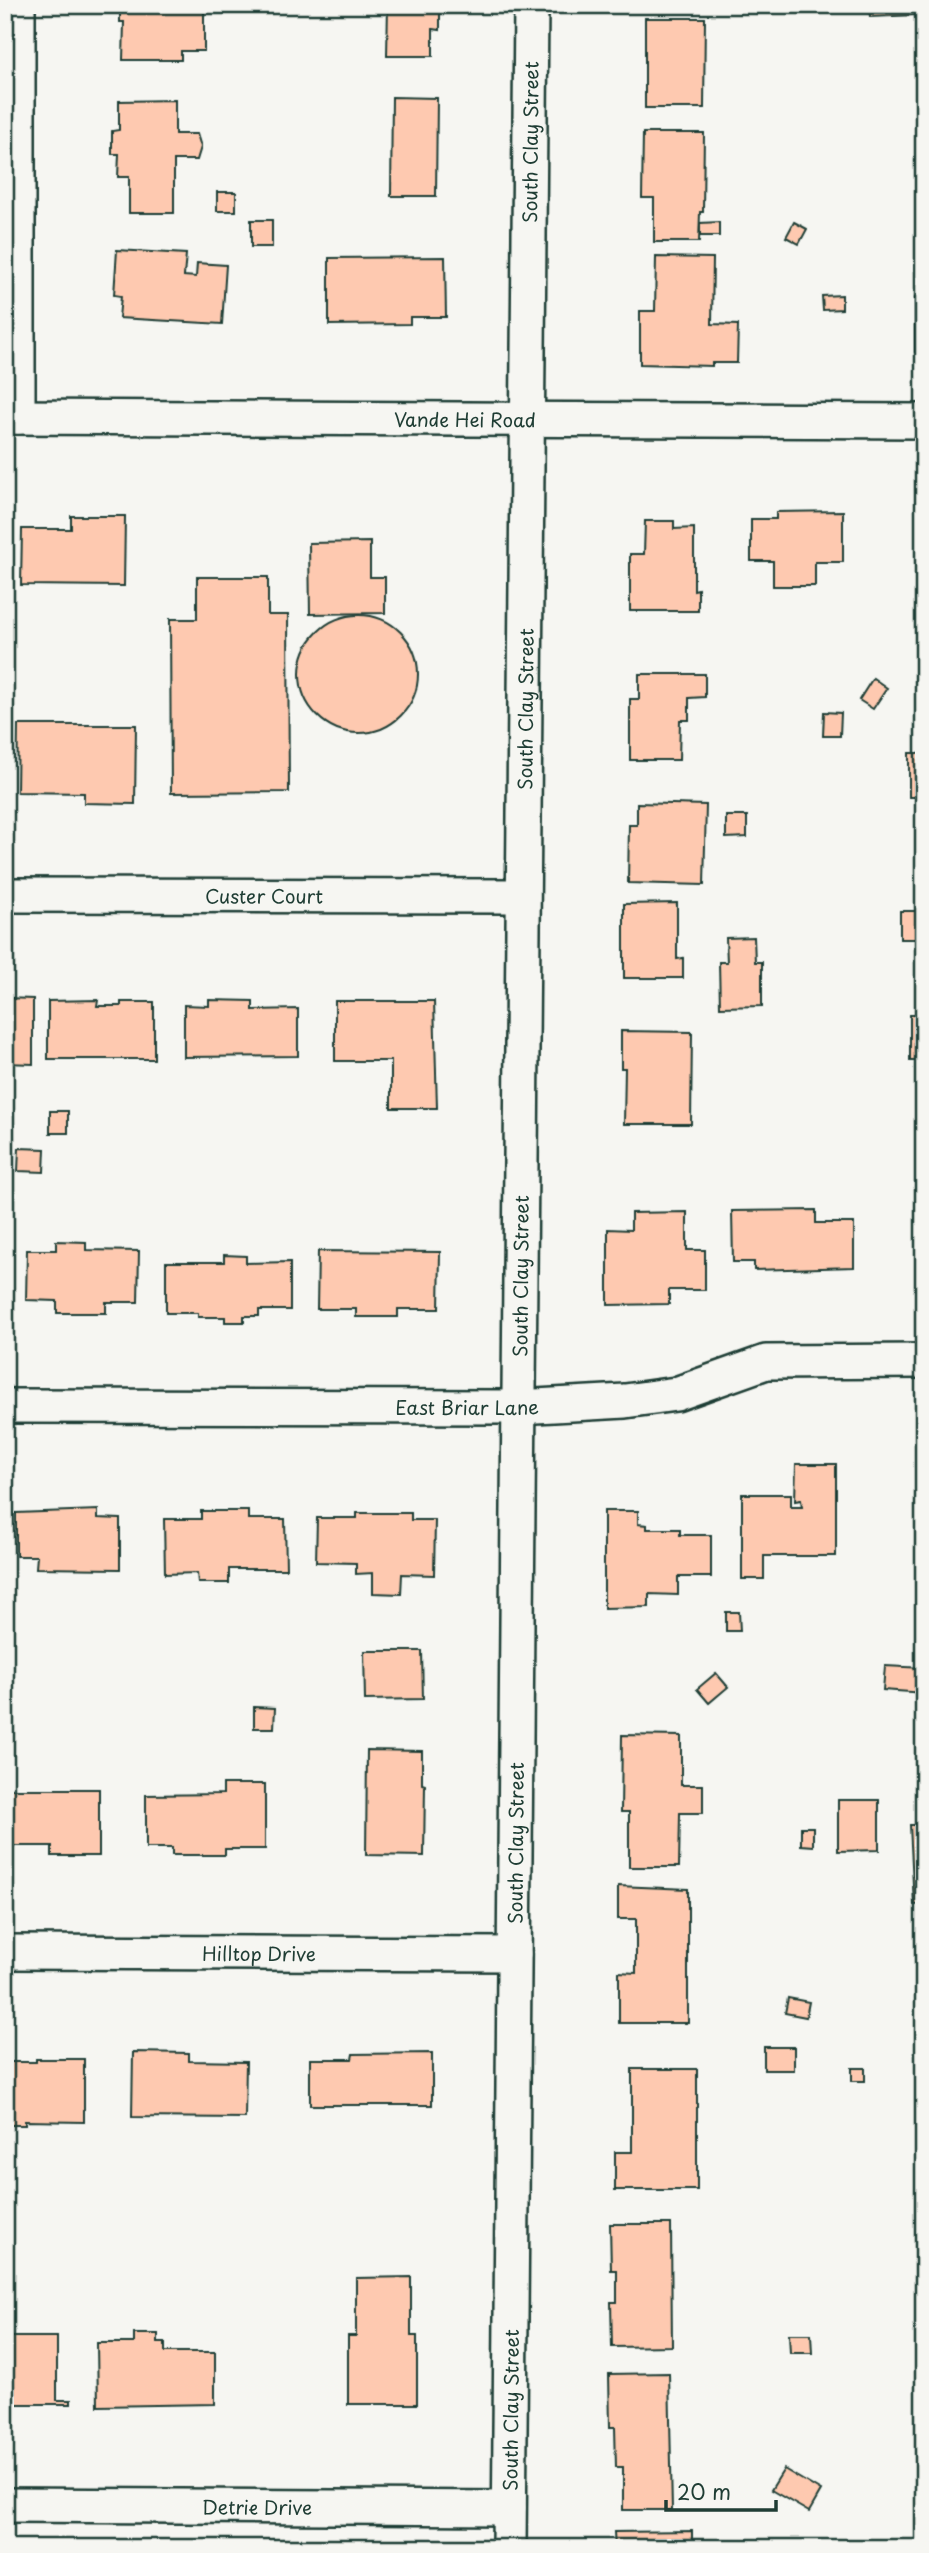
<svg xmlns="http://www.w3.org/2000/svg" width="929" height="2553" viewBox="0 0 929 2553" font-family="'Playpen Sans',sans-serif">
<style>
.building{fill:#fec9b0;stroke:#1f3d34;stroke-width:2}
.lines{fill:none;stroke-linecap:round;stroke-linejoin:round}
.minor-casing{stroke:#1f3d34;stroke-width:38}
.minor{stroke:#f6f6f2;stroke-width:33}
.labels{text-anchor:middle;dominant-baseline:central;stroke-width:5;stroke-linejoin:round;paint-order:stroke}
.street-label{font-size:19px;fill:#1f3d34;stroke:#f6f6f2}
</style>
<rect width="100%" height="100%" fill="#f6f6f2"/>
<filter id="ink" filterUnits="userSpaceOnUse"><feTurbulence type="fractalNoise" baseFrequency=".0143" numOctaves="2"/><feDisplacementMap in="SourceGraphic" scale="14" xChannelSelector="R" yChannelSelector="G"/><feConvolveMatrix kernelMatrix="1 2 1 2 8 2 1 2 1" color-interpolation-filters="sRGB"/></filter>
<g filter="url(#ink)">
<g class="building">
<polygon points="120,5 182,5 182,11 204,11 204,51 181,51 181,60 123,60 124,22 120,22"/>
<polygon points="388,5 440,5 440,30 433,29 433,56 387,56"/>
<polygon points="869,5 917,5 917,15 870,17"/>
<polygon points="645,18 705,18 704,108 645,108"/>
<polygon points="392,97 437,98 436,196 391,196"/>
<polygon points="175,100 175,134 197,134 201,147 197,160 174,160 174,213 129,213 129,177 118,177 119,154 112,154 112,131 119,130 119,101"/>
<polygon points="643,133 704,133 703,212 700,212 699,242 654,242 654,198 642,198"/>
<rect x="217" y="192" width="19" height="19"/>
<rect x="251" y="220" width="21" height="27"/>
<polygon points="719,222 719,236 700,236 700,223"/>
<polygon points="794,222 807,229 799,244 786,237"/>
<polygon points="117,250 186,254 184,276 196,277 197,263 226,265 222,324 119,318 121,296 114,295"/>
<polygon points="445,257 446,317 410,317 410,324 329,325 329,258"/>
<polygon points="656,257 713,258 712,324 738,325 737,363 712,363 712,366 640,364 640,311 655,311"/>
<polygon points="842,295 842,309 823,310 822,296"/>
<rect x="915" y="297" width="9" height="55"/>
<polygon points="843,511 843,562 815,562 815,586 773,586 773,561 751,561 751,519 776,519 776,512"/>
<polygon points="71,516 125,516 124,586 21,585 22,529 71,529"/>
<polygon points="645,521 674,521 674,529 694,528 694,590 698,589 698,611 630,611 630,554 644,554"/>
<polygon points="370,542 370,577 385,577 385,613 310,614 309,543"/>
<polygon points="5,570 7,570 8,608 5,608"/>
<polygon points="197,577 268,577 268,615 288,615 289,792 171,793 170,619 197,619"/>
<circle cx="359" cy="674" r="59"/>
<polygon points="639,674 705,674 705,697 689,698 689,720 680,720 679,760 630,760 630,699 639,699"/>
<polygon points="873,678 887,688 873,709 859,700"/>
<polygon points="824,712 841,713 840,736 823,736"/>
<polygon points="18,725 136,725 135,804 84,803 84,793 17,792"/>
<rect x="909" y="753" width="15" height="44"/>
<polygon points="637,803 706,805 704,885 628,883 629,825 637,825"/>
<polygon points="726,816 747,816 747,837 726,838"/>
<polygon points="677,903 677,959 683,958 683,978 624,978 624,904"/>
<rect x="900" y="911" width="22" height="28"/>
<polygon points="754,937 755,962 762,962 762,1006 720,1007 719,962 727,962 726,938"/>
<polygon points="5,998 33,999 33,1064 5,1063"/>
<polygon points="98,1000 97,1006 121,1006 121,1002 154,1002 154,1059 48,1059 48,1001"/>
<polygon points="209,1000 253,1001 253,1010 298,1009 298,1056 184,1057 184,1005 209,1006"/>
<polygon points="335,1001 434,1001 437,1108 391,1108 391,1061 335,1061"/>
<rect x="910" y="1015" width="14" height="46"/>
<polygon points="621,1031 692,1032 691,1124 624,1124 625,1068 621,1068"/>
<rect x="50" y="1111" width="18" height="22"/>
<polygon points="19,1148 45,1149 44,1172 18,1171"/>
<polygon points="816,1210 816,1223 854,1223 854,1267 754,1270 754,1262 733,1262 732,1211"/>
<polygon points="687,1212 687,1250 705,1250 705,1290 669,1290 669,1304 608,1305 608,1229 631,1230 631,1213"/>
<polygon points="56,1241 86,1242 86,1250 139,1251 138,1302 106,1302 106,1313 57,1313 57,1301 26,1300 27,1250 56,1250"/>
<polygon points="318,1251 440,1252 439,1309 398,1309 398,1317 356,1317 356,1309 317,1309"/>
<polygon points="224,1255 246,1256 246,1263 290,1262 290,1310 259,1310 259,1316 244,1316 244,1322 225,1322 225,1317 198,1317 198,1313 166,1313 166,1262 224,1262"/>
<polygon points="796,1464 836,1464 836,1556 764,1556 764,1579 742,1579 742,1494 791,1494 791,1507 802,1507 801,1500 795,1501"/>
<polygon points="98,1510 98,1518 120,1519 120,1569 36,1568 37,1556 16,1556 16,1513"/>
<polygon points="201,1511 248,1511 248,1519 285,1519 286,1569 229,1569 229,1583 198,1583 197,1573 165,1574 164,1519 201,1519"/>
<polygon points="604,1511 638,1511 638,1524 647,1525 647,1529 680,1529 680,1535 711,1535 711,1577 678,1577 678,1595 649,1594 649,1607 604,1608"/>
<polygon points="357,1513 411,1513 411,1520 435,1520 434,1575 402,1574 401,1594 373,1593 373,1573 356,1574 356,1563 316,1562 317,1518 357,1518"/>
<polygon points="726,1612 739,1612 740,1631 726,1631"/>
<polygon points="364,1651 422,1651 423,1699 365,1700"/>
<polygon points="885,1666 924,1668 924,1693 883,1690"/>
<polygon points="716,1673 728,1687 709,1703 697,1689"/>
<polygon points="254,1707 275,1708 274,1728 254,1728"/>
<polygon points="622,1735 681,1736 681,1785 703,1785 703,1813 680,1813 679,1867 629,1867 629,1812 621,1812"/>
<polygon points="367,1750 422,1751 422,1784 425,1785 424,1856 366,1855"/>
<polygon points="223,1784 265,1784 265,1849 225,1849 225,1855 172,1855 172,1848 146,1848 146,1795 223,1794"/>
<polygon points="5,1789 99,1789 99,1856 52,1856 52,1846 5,1846"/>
<polygon points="838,1800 879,1800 879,1850 838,1851"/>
<polygon points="910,1825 924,1825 924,1904 914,1905"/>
<polygon points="801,1827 813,1827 813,1846 801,1845"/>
<polygon points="618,1886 688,1889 688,2023 619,2023 619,1972 636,1973 636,1919 618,1919"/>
<polygon points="788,1998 809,2002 806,2017 785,2013"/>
<rect x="764" y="2047" width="30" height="23"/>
<polygon points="133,2052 189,2053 189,2061 246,2062 245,2118 132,2117"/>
<polygon points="432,2053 432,2105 310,2105 310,2059 352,2059 353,2054"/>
<polygon points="36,2059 84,2059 84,2122 25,2121 25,2125 5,2125 5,2062 36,2062"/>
<rect x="852" y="2068" width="13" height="13"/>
<polygon points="632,2069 697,2069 697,2190 615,2190 615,2152 632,2152"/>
<polygon points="610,2224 671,2224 672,2346 612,2347 611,2302 617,2302 617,2270 611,2270"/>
<polygon points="411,2277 411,2336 417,2336 417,2404 348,2404 348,2336 356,2336 356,2278"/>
<polygon points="134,2334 158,2334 158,2343 165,2343 165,2352 215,2352 215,2404 98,2406 97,2343 134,2343"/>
<polygon points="789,2334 811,2334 812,2353 790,2353"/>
<polygon points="5,2337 57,2337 57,2400 71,2400 71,2404 13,2404 13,2395 5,2395"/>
<polygon points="669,2373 672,2510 623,2510 623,2467 616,2467 615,2427 610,2427 609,2374"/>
<polygon points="784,2469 821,2491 809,2512 771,2490"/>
<polygon points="692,2531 692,2548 615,2548 614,2532"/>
</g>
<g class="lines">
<g class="minor-casing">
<g id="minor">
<path id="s1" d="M 5,417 L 924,421"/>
<polyline points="18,417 18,5"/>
<path id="s2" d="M 5,895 L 522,896"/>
<path id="s3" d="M 5,1406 L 518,1407 L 625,1401 L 676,1394 L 766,1362 L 924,1361"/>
<path id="s4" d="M 5,1952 L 514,1954"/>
<path id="s5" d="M 5,2505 L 509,2508"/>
<path id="s6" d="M 509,2548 L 531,5"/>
</g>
</g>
<use href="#minor" class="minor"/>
</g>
</g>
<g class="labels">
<g class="street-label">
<text stroke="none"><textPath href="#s6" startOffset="2406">South Clay Street</textPath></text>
<text stroke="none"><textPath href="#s1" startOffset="460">Vande Hei Road</textPath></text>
<text stroke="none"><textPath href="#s6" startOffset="1839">South Clay Street</textPath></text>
<text stroke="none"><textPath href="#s2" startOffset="259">Custer Court</textPath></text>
<text stroke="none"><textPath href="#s6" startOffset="1272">South Clay Street</textPath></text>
<text stroke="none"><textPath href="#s3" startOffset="462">East Briar Lane</textPath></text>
<text stroke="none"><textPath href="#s6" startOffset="705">South Clay Street</textPath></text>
<text stroke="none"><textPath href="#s4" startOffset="254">Hilltop Drive</textPath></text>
<text stroke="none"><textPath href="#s6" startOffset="138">South Clay Street</textPath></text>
<text stroke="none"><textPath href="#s5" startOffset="252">Detrie Drive</textPath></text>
</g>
</g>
<rect width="929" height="2553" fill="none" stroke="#f6f6f2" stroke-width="28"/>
<rect x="14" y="14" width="901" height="2525" fill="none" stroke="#1f3d34" stroke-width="2.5" filter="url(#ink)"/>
<path d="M666 2500v10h110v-10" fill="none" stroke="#1f3d34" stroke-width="3.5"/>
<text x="677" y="2500" font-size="21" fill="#1f3d34" stroke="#f6f6f2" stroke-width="5" paint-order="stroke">20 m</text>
</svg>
